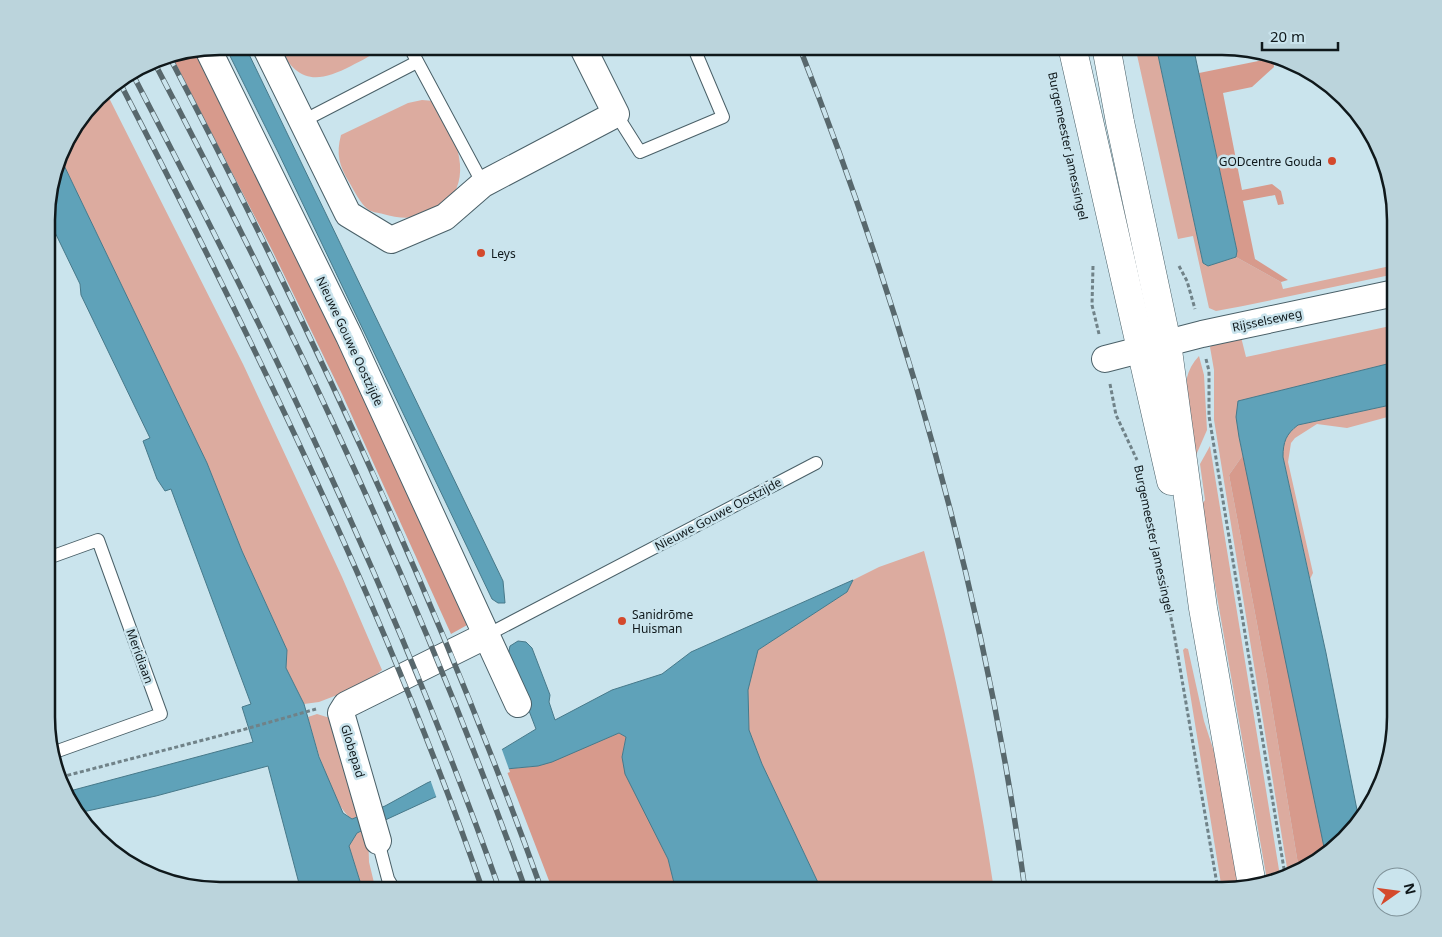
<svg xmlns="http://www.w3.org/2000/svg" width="1442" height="937" viewBox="0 0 1442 937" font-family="'Noto Sans',sans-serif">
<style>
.green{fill:#dcab9f}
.forest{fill:#d79a8c}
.water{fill:#5fa2b9;stroke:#47798a}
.pier{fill:#cae4ed}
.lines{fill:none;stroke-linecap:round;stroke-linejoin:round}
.lane-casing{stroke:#4a6068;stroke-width:14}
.street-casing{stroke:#4a6068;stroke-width:28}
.secondary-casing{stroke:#4a6068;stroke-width:29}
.path{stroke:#708288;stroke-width:3;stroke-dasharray:4 2.5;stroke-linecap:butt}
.lane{stroke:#fff;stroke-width:12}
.street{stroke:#fff;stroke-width:26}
.secondary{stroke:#fff;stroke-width:28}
.rail-casing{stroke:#58686d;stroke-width:5.5}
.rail{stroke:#cae4ed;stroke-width:4;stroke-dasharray:11;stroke-linecap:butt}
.poi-dot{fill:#d4492c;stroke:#cae4ed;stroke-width:2}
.labels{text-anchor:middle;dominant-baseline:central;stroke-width:5;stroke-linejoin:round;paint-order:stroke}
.street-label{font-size:12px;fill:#0f181b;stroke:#cae4ed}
.poi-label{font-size:12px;fill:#0f181b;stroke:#cae4ed;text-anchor:start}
.rim{fill:none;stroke:#0f181b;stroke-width:2.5}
</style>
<rect width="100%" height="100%" fill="#cae4ed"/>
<g class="green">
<path d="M 279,46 L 380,46 C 373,56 362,60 351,66 C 318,83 297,84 279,46 Z"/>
<polygon points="1135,46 1156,46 1203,263 1208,266 1236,257 1281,282 1283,289 1395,265 1395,274 1243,306 1216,311 1209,308 1193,236 1178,239"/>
<polygon points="105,90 243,364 342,577 382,670 363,685 319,702 304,704 286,668 287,650 242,551 207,463 60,157 64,143"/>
<path d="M 422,100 L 434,101 C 443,119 456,137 459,157 C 468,205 424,227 383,214 C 379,213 372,212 369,210 C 360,204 354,190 349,182 C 339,165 336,154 341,135 L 408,103 Z"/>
<polygon points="1395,325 1395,362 1238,401 1239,437 1243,455 1229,475 1267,677 1299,870 1288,874 1214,420 1214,370 1210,347 1214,343 1241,337 1246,357"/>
<path d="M 1199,356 L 1204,375 L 1207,430 L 1193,462 C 1189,431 1173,382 1199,356 Z"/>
<path d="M 1395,404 L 1395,415 L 1347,428 L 1317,424 L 1295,438 L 1291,443 L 1288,462 L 1313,573 L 1310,579 L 1283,457 C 1283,442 1286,434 1298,425 Z"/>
<polygon points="1210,446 1280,876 1267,880 1201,506 1205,500 1200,464"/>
<path d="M 924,551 C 954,663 977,776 994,890 L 822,891 L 762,764 L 749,730 L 748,690 L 758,650 L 847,592 L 853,580 L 879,567 Z"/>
<polygon points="1185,648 1188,649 1204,721 1219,767 1240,888 1222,890 1183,650"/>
<path d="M 317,714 L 330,718 L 363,814 L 352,819 C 331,805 315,742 308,717 Z"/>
<polygon points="368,830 369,862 376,891 363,891 349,846 357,833"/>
</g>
<g class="forest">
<polygon points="200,50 340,325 469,624 451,634 342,394 272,250 172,56"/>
<polygon points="1273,58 1274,67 1252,87 1223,93 1242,190 1272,184 1281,191 1284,204 1278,205 1275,195 1243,201 1255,259 1288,280 1281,282 1236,257 1237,251 1199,73"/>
<polygon points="1243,455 1283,638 1325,852 1308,868 1299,870 1267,677 1229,475"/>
<polygon points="619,733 626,737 622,757 668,859 676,891 553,891 506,769 538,766"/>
</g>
<g class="water">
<polygon points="225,46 245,46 503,581 505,603 498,603 492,599 278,152"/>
<polygon points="1156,46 1193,46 1237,251 1236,257 1208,266 1203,263"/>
<polygon points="60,157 207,463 242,551 287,650 286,668 304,704 319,757 343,813 352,819 385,806 427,783 498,752 536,729 508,656 510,646 518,641 526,642 532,648 550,695 549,702 555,720 612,690 662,674 691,652 853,580 847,592 758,650 748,690 749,730 762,764 822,891 676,891 668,859 625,774 622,757 626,737 619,733 552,762 538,766 506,769 433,798 357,833 349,846 363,891 301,891 268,766 156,796 78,813 70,804 66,792 253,742 242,707 251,704 171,489 165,491 157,479 143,441 150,438 81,295 80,284 48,218 48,198"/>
<path d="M 1395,362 L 1395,404 L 1298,425 C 1286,434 1283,442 1283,457 L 1326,653 L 1359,820 L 1325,852 L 1239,437 L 1236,417 L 1238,401 Z"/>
</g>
<polygon class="pier" points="501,747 510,772 437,799 430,779"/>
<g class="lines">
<g class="lane-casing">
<g id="lane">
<polyline points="409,46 483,184"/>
<polyline points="616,114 640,152 723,117 693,46"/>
<polyline points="301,122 417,62"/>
<polyline points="48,558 98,540 161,714 52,753"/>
<polyline points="487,635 816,463"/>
<polyline points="378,841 388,879 395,891"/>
</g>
</g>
<g class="street-casing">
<g id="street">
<polyline points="265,46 348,214 391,240 445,217 483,184 616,114 582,46"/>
<polyline points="208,49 349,336 518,704"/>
<polyline points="1105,359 1202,334 1395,293"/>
<polyline points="378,841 341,713 346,705 487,635"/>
</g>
</g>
<g class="secondary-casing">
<g id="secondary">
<polyline points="1072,46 1171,481"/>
<polyline points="1106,46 1120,122 1167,343 1203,608 1252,885"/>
</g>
</g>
<g class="path">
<polyline points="1093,266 1092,305 1099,334"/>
<polyline points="1179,266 1187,281 1195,309"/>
<polyline points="1206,359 1209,371 1209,416 1285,875"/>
<polyline points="1110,384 1116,415 1137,460"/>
<polyline points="1145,490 1174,633 1218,890"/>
<polyline points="61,777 242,730 316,709"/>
</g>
<use href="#lane" class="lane"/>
<use href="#street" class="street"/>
<use href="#secondary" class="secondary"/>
<g class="rail-casing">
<g id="rail">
<path d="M 799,46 C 906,318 986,601 1025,890"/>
<path d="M 169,56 C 311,327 439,603 542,891"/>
<path d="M 153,60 C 294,329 424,604 526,891"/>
<path d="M 132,73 C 270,338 400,608 500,891"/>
<path d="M 119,81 C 255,344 386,611 483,891"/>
</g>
</g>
<use href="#rail" class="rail"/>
</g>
<g class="poi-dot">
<circle cx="1332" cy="161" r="5"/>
<circle cx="481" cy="253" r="5"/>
<circle cx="622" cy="621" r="5"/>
</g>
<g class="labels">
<g class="street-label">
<text transform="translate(1068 146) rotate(78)">Burgemeester Jamessingel</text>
<text transform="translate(1267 320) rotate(-12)">Rijsselseweg</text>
<text transform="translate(350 341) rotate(65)">Nieuwe Gouwe Oostzijde</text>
<text transform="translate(718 514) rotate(-28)">Nieuwe Gouwe Oostzijde</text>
<text transform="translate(1154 539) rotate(78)">Burgemeester Jamessingel</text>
<text transform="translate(140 656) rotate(70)">Meridiaan</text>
<text transform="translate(353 751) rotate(73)">Globepad</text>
</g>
<g class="poi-label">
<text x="1322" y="161" text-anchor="end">GODcentre Gouda</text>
<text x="491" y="253">Leys</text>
<text x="632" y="614">Sanidrõme<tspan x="632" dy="14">Huisman</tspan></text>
</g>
</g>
<path d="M0 0H1442V937H0ZM220 55H1222A165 165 0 0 1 1387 220V717A165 165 0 0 1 1222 882H220A165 165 0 0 1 55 717V220A165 165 0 0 1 220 55Z" fill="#bbd4dc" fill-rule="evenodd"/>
<path class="rim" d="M220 55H1222A165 165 0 0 1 1387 220V717A165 165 0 0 1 1222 882H220A165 165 0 0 1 55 717V220A165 165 0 0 1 220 55Z"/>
<g transform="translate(1397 892) rotate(76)"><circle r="24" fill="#cae4ed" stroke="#7f9299"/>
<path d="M0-4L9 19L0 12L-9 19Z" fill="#d4492c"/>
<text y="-8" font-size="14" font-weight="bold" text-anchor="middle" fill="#0f181b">N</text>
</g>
<path d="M1262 42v8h76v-8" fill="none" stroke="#0f181b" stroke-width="2.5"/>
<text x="1270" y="42" font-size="15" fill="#0f181b" stroke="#cae4ed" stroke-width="4" paint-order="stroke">20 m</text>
</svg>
